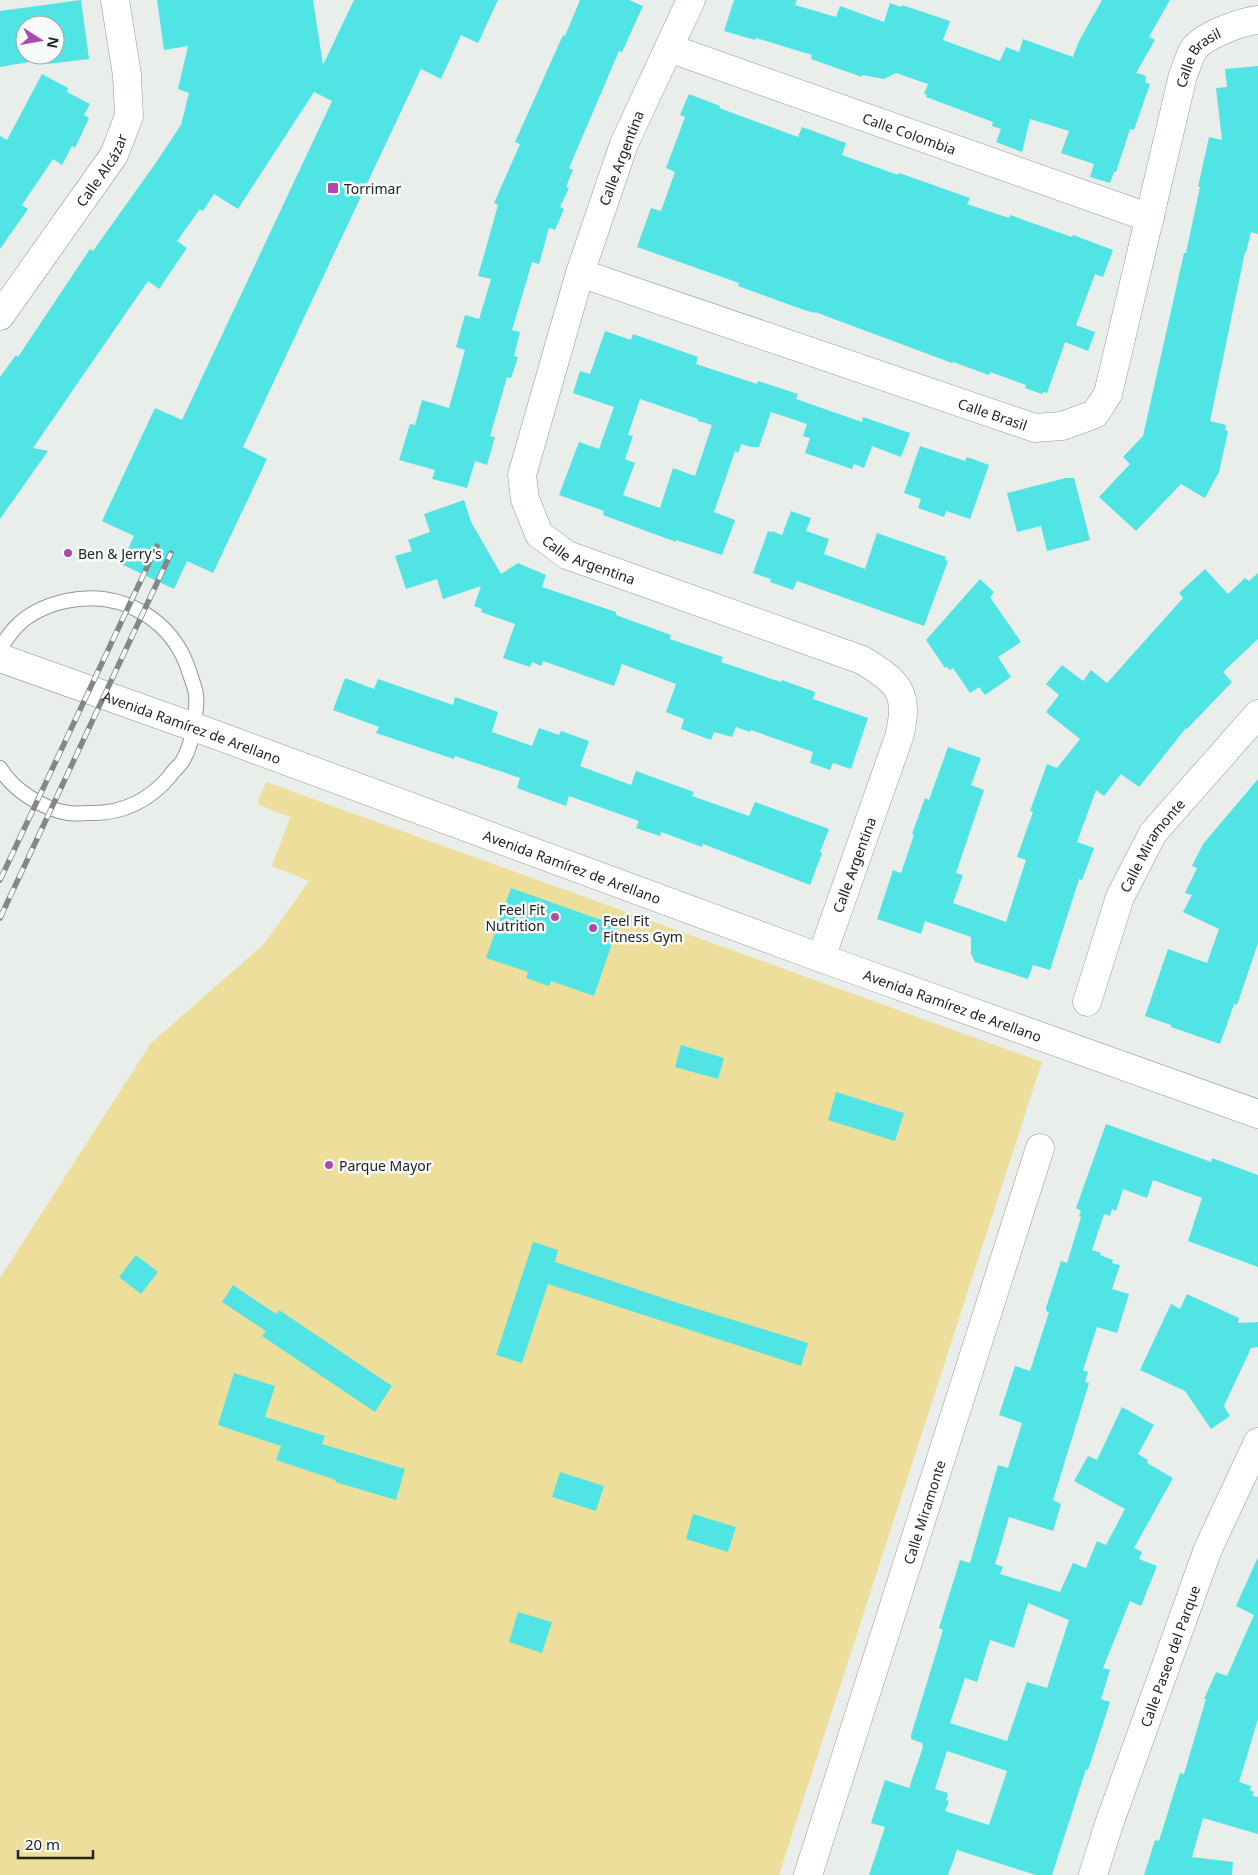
<svg xmlns="http://www.w3.org/2000/svg" width="1258" height="1875" viewBox="0 0 1258 1875" font-family="'Noto Sans',sans-serif">
<style>
.green{fill:#eddf9b}
.building{fill:#51e4e5;fill-rule:evenodd}
.lines{fill:none;stroke-linecap:round;stroke-linejoin:round}
.service-casing{stroke:#949896;stroke-width:16}
.minor-casing{stroke:#949896;stroke-width:29}
.tertiary-casing{stroke:#949896;stroke-width:29}
.service{stroke:#fff;stroke-width:14}
.minor{stroke:#fff;stroke-width:28}
.tertiary{stroke:#fff;stroke-width:28}
.rail-casing{stroke:#848785;stroke-width:5.5}
.rail{stroke:#f7fbf9;stroke-width:4;stroke-dasharray:11;stroke-linecap:butt}
.poi-dot{fill:#ad48ad;stroke:#f7fbf9;stroke-width:2}
.labels{text-anchor:middle;dominant-baseline:central;stroke-width:5;stroke-linejoin:round;paint-order:stroke}
.street-label{font-size:14px;fill:#222323;stroke:#f7fbf9}
.poi-label{font-size:14px;fill:#222323;stroke:#f7fbf9;text-anchor:start}
</style>
<rect width="100%" height="100%" fill="#e9eeeb"/>
<polygon class="green" points="266,782 1042,1062 779,1875 0,1875 0,1278 151,1043 265,943 309,881 272,866 290,817 257,804"/>
<g class="building">
<path d="M 81,0 L 89,59 L 48,64 L 51,58 L 0,67 L 0,11 ZM 25,25 L 55,25 L 55,55 L 25,55 Z"/>
<polygon points="157,0 313,0 323,65 354,0 498,0 478,43 461,35 441,79 421,69 243,447 267,459 213,573 187,561 174,589 121,564 134,536 102,521 155,408 182,420 332,101 314,92 238,209 214,194 203,211 200,209 177,241 187,248 159,289 148,281 33,448 48,451 0,519 0,377 16,355 18,357 90,249 93,251 155,164 181,125 189,93 178,89 188,46 164,50"/>
<polygon points="580,0 629,0 643,6 622,52 619,51 569,168 573,170 566,187 569,188 560,207 564,209 555,230 549,228 539,264 532,262 512,330 520,332 514,356 518,357 511,378 507,377 490,436 495,437 487,465 475,461 467,488 432,479 435,470 399,460 410,424 415,425 422,400 449,408 465,350 456,347 465,315 479,319 491,279 478,276 498,205 494,203 520,144 515,142 563,35 565,36"/>
<polygon points="734,0 797,0 795,5 836,17 840,6 884,22 890,3 901,7 902,5 950,21 943,40 1000,61 1006,47 1019,52 1023,39 1073,57 1078,43 1102,0 1170,0 1149,37 1155,40 1136,73 1144,75 1146,77 1145,82 1150,84 1134,130 1130,129 1116,172 1114,172 1110,183 1090,177 1094,164 1061,153 1069,131 1030,119 1022,152 996,142 1001,129 992,126 993,122 926,97 927,95 924,94 928,84 896,73 884,79 862,75 862,77 811,59 812,55 756,38 755,40 724,31"/>
<polygon points="1258,66 1258,234 1251,232 1246,252 1245,252 1210,421 1226,425 1225,430 1228,431 1219,472 1205,498 1181,484 1136,531 1099,497 1130,464 1123,457 1143,436 1184,253 1186,253 1200,187 1198,187 1209,137 1222,140 1216,88 1227,87 1225,69"/>
<polygon points="42,74 68,88 67,92 90,104 84,115 89,118 75,148 72,146 62,165 53,159 22,205 28,209 0,249 0,136 7,140"/>
<polygon points="689,94 720,106 719,108 798,137 802,127 846,143 842,155 898,175 898,173 902,174 970,198 967,204 1009,218 1010,215 1072,237 1073,235 1113,250 1103,277 1095,274 1076,325 1095,332 1088,351 1065,342 1047,393 1043,392 1042,394 1025,388 1026,385 990,372 989,375 953,362 952,363 815,312 815,313 804,310 738,286 739,283 637,247 651,208 661,211 675,172 666,168 685,117 680,115"/>
<path d="M 605,331 L 631,340 L 633,334 L 698,357 L 696,364 L 757,384 L 758,381 L 798,394 L 796,399 L 862,422 L 863,417 L 910,433 L 901,457 L 872,446 L 864,468 L 854,464 L 852,469 L 805,453 L 810,438 L 803,436 L 807,424 L 771,412 L 759,447 L 751,447 L 741,444 L 738,453 L 735,451 L 714,512 L 735,520 L 722,555 L 676,540 L 676,542 L 603,515 L 604,511 L 559,495 L 579,442 L 599,449 L 614,407 L 573,393 L 580,371 L 590,374 ZM 640,399 L 698,419 L 698,421 L 712,425 L 695,476 L 673,468 L 660,508 L 623,495 L 635,463 L 625,459 L 633,436 L 628,435 Z"/>
<polygon points="920,446 965,461 967,457 989,465 970,519 946,511 944,517 918,508 921,499 904,493"/>
<polygon points="1066,478 1074,478 1090,540 1047,551 1041,526 1017,532 1007,493"/>
<polygon points="464,500 471,522 501,574 518,563 546,575 542,587 616,612 616,615 671,635 670,639 723,657 721,662 781,682 782,680 815,692 813,699 868,718 851,769 833,763 830,770 810,763 813,752 751,730 750,732 736,727 732,737 714,732 711,740 681,729 684,719 666,712 676,684 622,664 614,686 543,661 541,666 532,662 530,667 503,658 515,624 481,612 482,609 474,606 481,586 443,599 437,579 406,589 395,556 412,551 408,540 430,532 424,514"/>
<polygon points="791,511 811,518 806,531 829,539 824,554 865,569 877,533 946,557 945,560 948,561 924,626 797,581 793,590 770,582 771,579 753,573 768,531 772,532 772,531 782,535"/>
<polygon points="1205,569 1228,594 1245,578 1249,581 1258,573 1258,639 1223,672 1232,682 1187,729 1186,728 1139,787 1121,774 1104,796 1096,790 1077,842 1094,848 1082,880 1079,879 1050,970 1033,965 1028,979 975,962 971,954 971,937 925,921 921,934 877,919 893,870 901,873 914,835 912,834 925,798 929,800 948,747 981,758 971,785 984,790 956,873 963,875 953,903 1006,922 1026,860 1017,857 1033,812 1030,811 1047,764 1057,768 1080,739 1046,712 1059,695 1046,684 1062,665 1083,681 1091,670 1107,683 1183,598 1179,593"/>
<polygon points="980,579 994,592 990,597 1021,642 998,657 1011,677 985,695 979,687 970,693 953,668 950,670 947,667 945,668 926,640"/>
<polygon points="345,678 374,689 378,679 453,705 455,697 498,712 492,732 532,746 539,728 559,735 561,731 589,741 580,766 631,785 636,771 694,792 692,796 749,816 755,802 829,829 820,852 822,853 810,885 703,844 702,847 661,832 660,836 636,828 639,821 569,796 566,806 517,788 520,778 455,756 454,759 376,733 379,727 333,710"/>
<polygon points="1258,779 1258,943 1237,1005 1234,1004 1220,1044 1171,1027 1171,1025 1145,1016 1168,949 1207,963 1219,929 1183,912 1192,895 1185,893 1197,868 1192,866 1203,844"/>
<polygon points="511,888 618,926 594,996 551,981 549,986 526,978 528,972 486,958"/>
<polygon points="681,1045 724,1058 718,1079 675,1067"/>
<polygon points="836,1092 904,1113 895,1141 828,1120"/>
<path d="M 1106,1124 L 1211,1162 L 1212,1158 L 1258,1175 L 1258,1267 L 1188,1241 L 1202,1198 L 1153,1180 L 1147,1198 L 1123,1189 L 1116,1211 L 1112,1209 L 1110,1216 L 1104,1214 L 1092,1250 L 1101,1253 L 1100,1255 L 1113,1260 L 1112,1263 L 1120,1265 L 1112,1289 L 1129,1294 L 1117,1333 L 1097,1327 L 1083,1370 L 1088,1372 L 1085,1382 L 1089,1383 L 1053,1500 L 1061,1504 L 1053,1531 L 1009,1517 L 995,1564 L 1003,1567 L 1000,1574 L 1060,1592 L 1073,1563 L 1086,1568 L 1097,1541 L 1106,1545 L 1125,1509 L 1074,1481 L 1088,1456 L 1097,1460 L 1122,1407 L 1154,1425 L 1138,1454 L 1148,1460 L 1147,1463 L 1173,1478 L 1134,1548 L 1142,1552 L 1139,1559 L 1157,1566 L 1141,1606 L 1130,1601 L 1103,1668 L 1110,1670 L 1101,1699 L 1110,1702 L 1088,1770 L 1086,1769 L 1052,1875 L 1036,1875 L 957,1850 L 948,1875 L 869,1875 L 885,1827 L 871,1823 L 885,1780 L 909,1788 L 923,1747 L 922,1743 L 911,1739 L 911,1735 L 943,1630 L 939,1628 L 960,1560 L 970,1563 L 998,1465 L 1008,1468 L 1022,1423 L 999,1415 L 1015,1366 L 1030,1371 L 1049,1312 L 1046,1311 L 1046,1308 L 1061,1261 L 1067,1263 L 1081,1217 L 1079,1216 L 1081,1211 L 1076,1208 ZM 1028,1603 L 1069,1620 L 1047,1688 L 1027,1682 L 1007,1741 L 950,1723 L 965,1678 L 977,1682 L 990,1640 L 1014,1648 ZM 947,1751 L 1007,1771 L 989,1825 L 945,1811 L 949,1801 L 946,1800 L 948,1793 L 935,1789 Z"/>
<polygon points="533,1242 558,1250 555,1262 675,1302 808,1343 801,1366 548,1284 522,1363 496,1355"/>
<polygon points="136,1255 158,1272 141,1294 119,1277"/>
<polygon points="233,1285 276,1314 279,1310 392,1386 375,1412 262,1336 266,1331 222,1302"/>
<polygon points="1187,1294 1239,1318 1238,1323 1258,1322 1258,1347 1251,1348 1224,1406 1230,1416 1211,1429 1185,1391 1140,1370 1171,1304 1180,1309"/>
<polygon points="234,1373 275,1386 265,1417 325,1436 322,1444 405,1469 396,1500 335,1482 336,1480 276,1460 281,1446 218,1425"/>
<polygon points="560,1472 604,1486 596,1511 552,1497"/>
<polygon points="693,1514 736,1527 728,1552 686,1539"/>
<polygon points="1258,1557 1258,1719 1239,1782 1251,1786 1250,1790 1254,1792 1252,1796 1258,1797 1258,1834 1203,1818 1192,1857 1233,1862 1232,1875 1144,1875 1155,1840 1159,1841 1180,1773 1184,1774 1206,1699 1204,1699 1216,1672 1227,1676 1254,1615 1236,1606"/>
<polygon points="518,1612 552,1622 542,1653 509,1642"/>
</g>
<g class="lines">
<g class="service-casing">
<path id="service" d="M 0,648 C 5,641 10,633 16,627 C 29,613 48,605 66,601 C 122,589 174,620 190,674 C 192,681 196,689 196,696 C 197,702 196,709 195,715 C 194,730 190,749 182,762 C 178,767 173,771 170,776 C 150,800 122,814 91,813 C 83,813 75,814 68,813 C 43,809 13,790 0,768"/>
</g>
<g class="minor-casing">
<g id="minor">
<path id="s1" d="M 691,0 L 624,144 L 580,273 L 522,475 L 525,499 L 539,534 L 567,555 L 862,660 C 899,682 910,693 899,737 L 821,958"/>
<path id="s2" d="M 669,48 L 1150,218"/>
<path id="s3" d="M 580,273 L 1035,428 L 1062,426 L 1095,414 L 1108,394 L 1183,75 C 1187,67 1189,56 1194,49 C 1204,35 1241,22 1258,20"/>
<path id="s4" d="M 0,316 L 114,155 L 129,116 L 127,75 L 115,0"/>
<path id="s5" d="M 1087,1002 L 1120,897 L 1153,833 L 1258,714"/>
<path id="s6" d="M 808,1875 L 1040,1148"/>
<path id="s7" d="M 1093,1875 L 1109,1824 L 1208,1549 L 1258,1442"/>
</g>
</g>
<g class="tertiary-casing">
<g id="tertiary">
<path id="s8" d="M 0,658 L 208,732 L 821,958 L 1258,1114"/>
</g>
</g>
<use href="#service" class="service"/>
<use href="#minor" class="minor"/>
<use href="#tertiary" class="tertiary"/>
<g class="rail-casing">
<g id="rail">
<polyline points="0,880 157,546"/>
<polyline points="0,918 171,553"/>
</g>
</g>
<use href="#rail" class="rail"/>
</g>
<g class="poi-dot">
<rect x="327" y="182" width="12" height="12" rx="2.5"/>
<circle cx="68" cy="553" r="5"/>
<circle cx="555" cy="917" r="5"/>
<circle cx="593" cy="928" r="5"/>
<circle cx="329" cy="1165" r="5"/>
</g>
<g class="labels">
<g class="street-label">
<text stroke="none"><textPath href="#s3" startOffset="918">Calle Brasil</textPath></text>
<text stroke="none"><textPath href="#s2" startOffset="255">Calle Colombia</textPath></text>
<text transform="translate(621 158) rotate(-69)">Calle Argentina</text>
<text stroke="none"><textPath href="#s4" startOffset="178">Calle Alcázar</textPath></text>
<text stroke="none"><textPath href="#s3" startOffset="436">Calle Brasil</textPath></text>
<text stroke="none"><textPath href="#s1" startOffset="624">Calle Argentina</textPath></text>
<text stroke="none"><textPath href="#s8" startOffset="204">Avenida Ramírez de Arellano</textPath></text>
<text stroke="none"><textPath href="#s5" startOffset="171">Calle Miramonte</textPath></text>
<text transform="translate(854 865) rotate(-70)">Calle Argentina</text>
<text stroke="none"><textPath href="#s8" startOffset="609">Avenida Ramírez de Arellano</textPath></text>
<text stroke="none"><textPath href="#s8" startOffset="1014">Avenida Ramírez de Arellano</textPath></text>
<text stroke="none"><textPath href="#s6" startOffset="381">Calle Miramonte</textPath></text>
<text stroke="none"><textPath href="#s7" startOffset="232">Calle Paseo del Parque</textPath></text>
</g>
<g class="poi-label">
<text x="344" y="188">Torrimar</text>
<text x="78" y="553">Ben &amp; Jerry's</text>
<text x="545" y="909" text-anchor="end">Feel Fit<tspan x="545" dy="16">Nutrition</tspan></text>
<text x="603" y="920">Feel Fit<tspan x="603" dy="16">Fitness Gym</tspan></text>
<text x="339" y="1165">Parque Mayor</text>
</g>
</g>
<g transform="translate(40 40) rotate(101)"><circle r="24" fill="#f7fbf9" stroke="#a2a5a3"/>
<path d="M0-4L9 19L0 12L-9 19Z" fill="#ad48ad"/>
<text y="-8" font-size="14" font-weight="bold" text-anchor="middle" fill="#222323">N</text>
</g>
<path d="M18 1850v8h75v-8" fill="none" stroke="#222323" stroke-width="2.5"/>
<text x="25" y="1850" font-size="15" fill="#222323" stroke="#f7fbf9" stroke-width="4" paint-order="stroke">20 m</text>
</svg>
